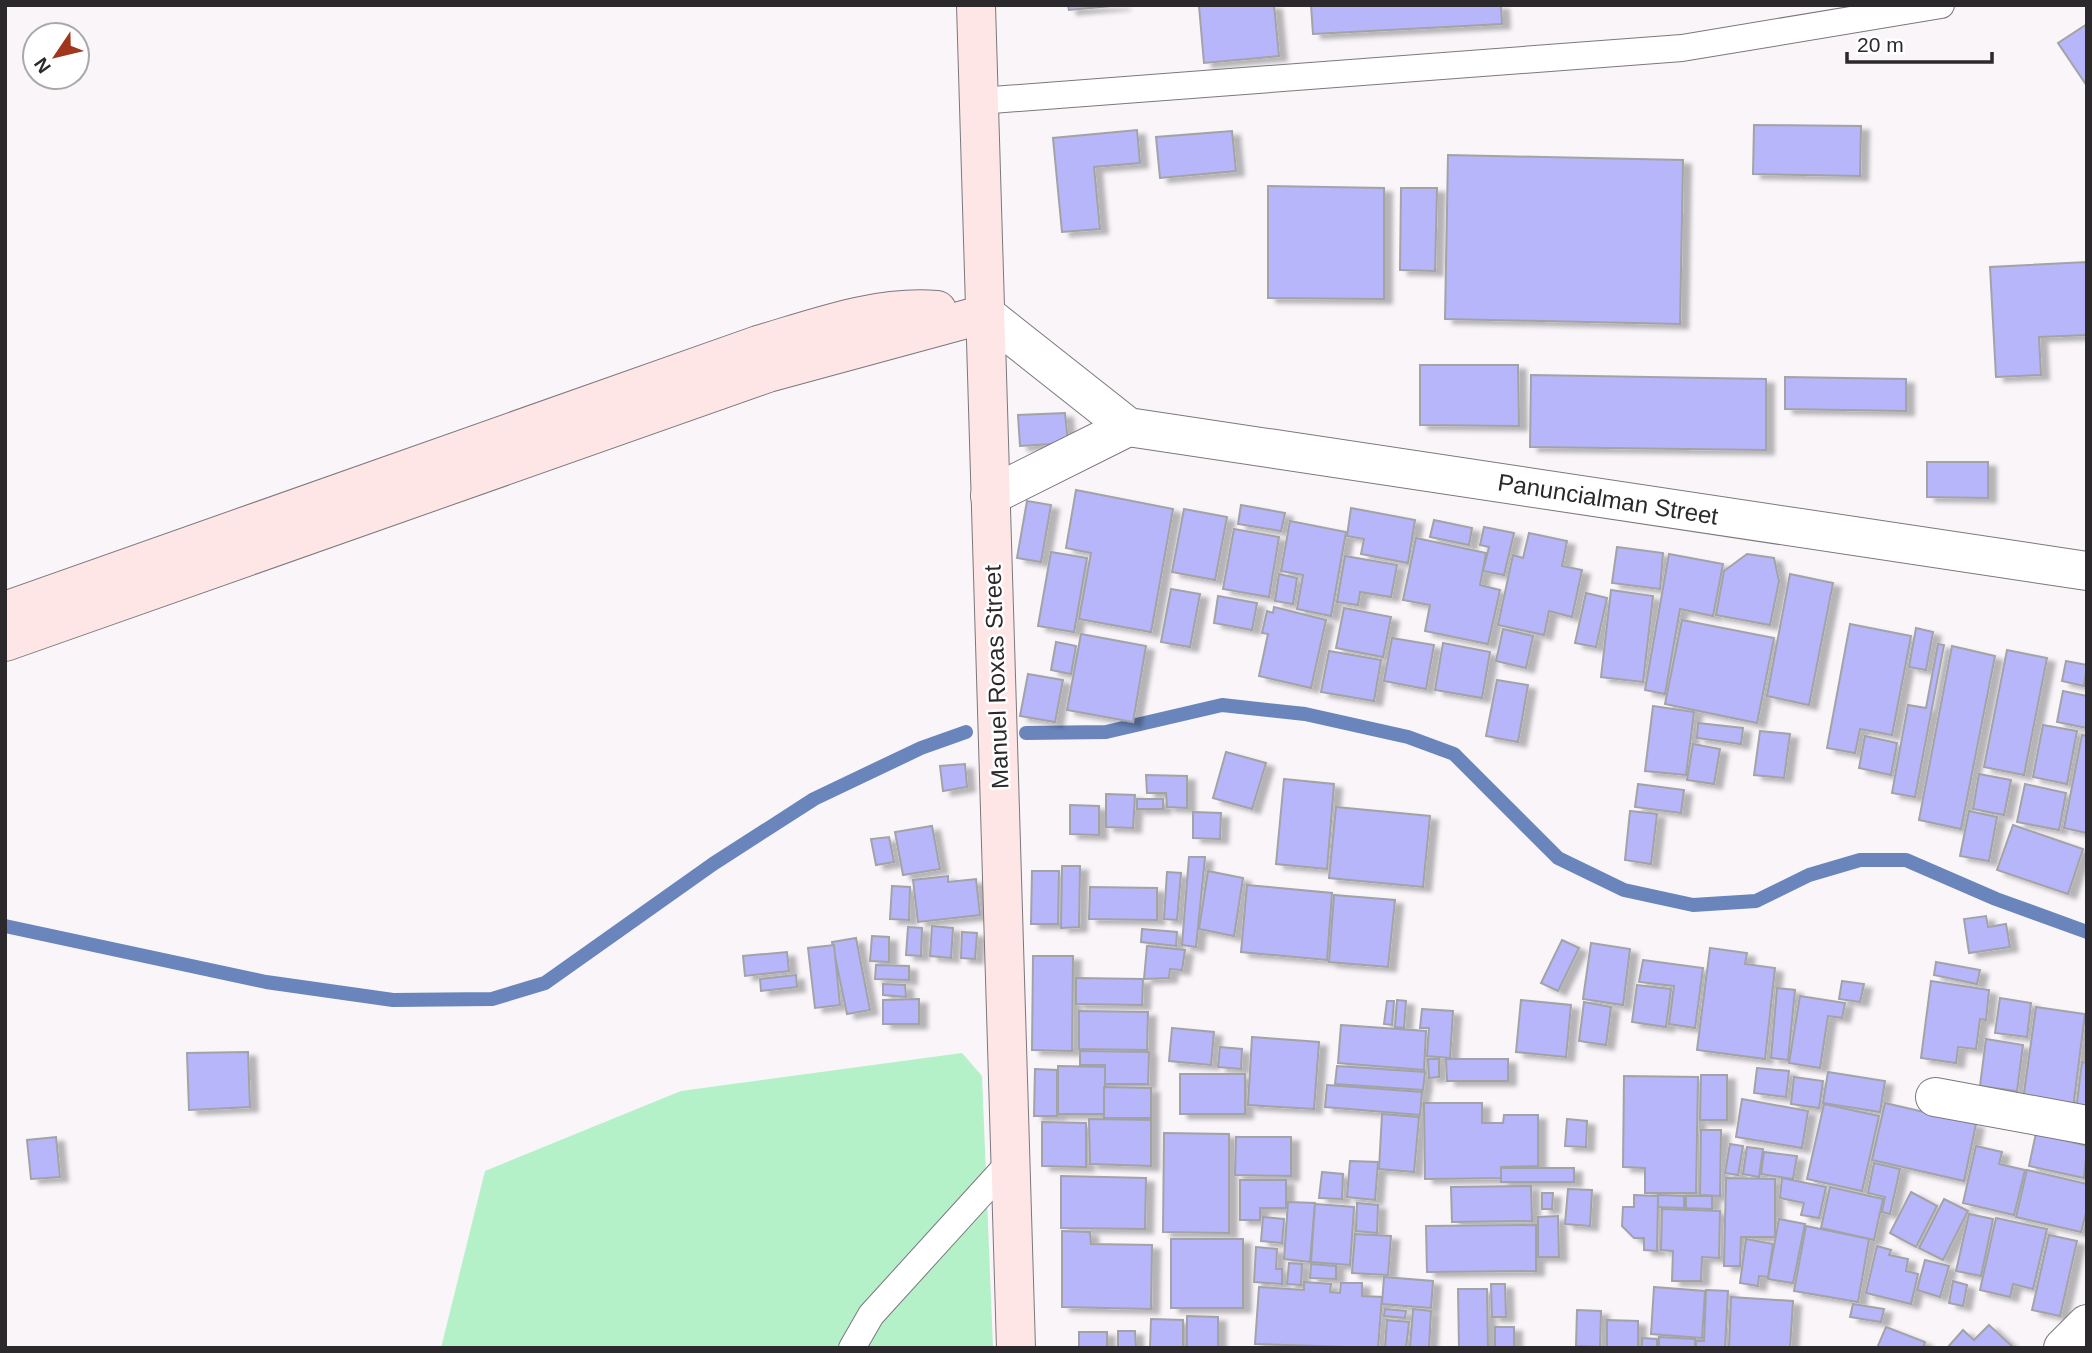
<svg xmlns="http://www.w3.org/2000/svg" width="2092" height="1353" viewBox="0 0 2092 1353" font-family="Helvetica,sans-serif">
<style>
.green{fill:#b4f0c8}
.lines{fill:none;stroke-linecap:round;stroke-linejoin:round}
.stream{stroke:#6a85bc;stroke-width:14}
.building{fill:#b7b6fb;stroke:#a2a3a7;stroke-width:2;filter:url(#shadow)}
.lane-casing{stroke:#7b787c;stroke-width:28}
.street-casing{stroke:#7b787c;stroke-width:40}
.secondary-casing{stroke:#7b787c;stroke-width:40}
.lane{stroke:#fff;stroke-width:26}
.street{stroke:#fff;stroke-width:38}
.secondary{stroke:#fee5e6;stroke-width:38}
.labels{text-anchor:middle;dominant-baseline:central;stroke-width:5;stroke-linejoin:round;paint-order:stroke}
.street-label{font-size:24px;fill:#2b292b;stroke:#fff}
</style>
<defs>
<filter id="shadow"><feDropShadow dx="8" dy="4.5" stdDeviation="2" flood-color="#0004"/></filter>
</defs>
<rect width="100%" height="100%" fill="#f9f5f9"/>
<polygon class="green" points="962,1053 982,1076 993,1348 441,1348 485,1171 681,1091"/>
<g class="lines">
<g class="stream">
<polyline points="1026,733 1106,732 1222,705 1305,714 1408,737 1454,754 1558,858 1624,890 1693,905 1756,901 1809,875 1860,860 1906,860 1996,899 2087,932"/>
<polyline points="5,926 266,982 393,1000 492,999 545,983 713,864 814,799 921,748 966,732"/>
</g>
</g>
<g class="building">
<polygon points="1068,5 1123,5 1069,10"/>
<polygon points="1274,5 1279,56 1204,63 1199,6"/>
<polygon points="1311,5 1501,5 1502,24 1313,34"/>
<polygon points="2087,24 2087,86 2058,43"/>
<polygon points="1754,125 1861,126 1860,176 1753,174"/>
<polygon points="1137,130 1140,163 1094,167 1100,229 1062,232 1053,138"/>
<polygon points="1232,131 1236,171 1160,178 1156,137"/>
<polygon points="1448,155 1683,160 1680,324 1445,319"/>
<polygon points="1268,186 1384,188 1384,299 1268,298"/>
<polygon points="1401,188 1437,188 1435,271 1400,270"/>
<polygon points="2087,262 2087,335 2039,337 2041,375 1996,377 1990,267"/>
<polygon points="1420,365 1518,365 1519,426 1420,425"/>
<polygon points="1531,375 1766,379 1766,450 1530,447"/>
<polygon points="1785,377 1906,379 1906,411 1785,409"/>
<polygon points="1065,413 1068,443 1020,446 1018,415"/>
<polygon points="1927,462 1988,462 1988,498 1927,497"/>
<polygon points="1076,490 1173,509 1151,632 1079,619 1091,553 1066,548"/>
<polygon points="1027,501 1051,505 1041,562 1017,558"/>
<polygon points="1241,505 1285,513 1281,531 1238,524"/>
<polygon points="1351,508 1415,520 1408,563 1361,554 1364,539 1347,536"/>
<polygon points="1184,509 1227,517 1215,580 1172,572"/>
<polygon points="1434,520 1472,528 1469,545 1430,537"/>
<polygon points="1290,521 1346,532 1331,616 1297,609 1303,575 1281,571"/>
<polygon points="1484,527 1514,533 1504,575 1483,571 1489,547 1480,545"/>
<polygon points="1234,529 1279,537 1269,597 1223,589"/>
<polygon points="1529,533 1567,541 1562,566 1582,570 1572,617 1549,611 1544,635 1498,625 1513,555 1523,558"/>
<polygon points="1416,538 1486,553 1480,585 1500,590 1488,644 1425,631 1430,605 1403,600"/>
<polygon points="1617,547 1663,553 1660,589 1612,583"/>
<polygon points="1051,552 1087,558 1074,632 1038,626"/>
<polygon points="1669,554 1723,564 1713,616 1680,609 1665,694 1645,690"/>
<polygon points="1747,554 1774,558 1779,581 1770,625 1716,615 1724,571"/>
<polygon points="1345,556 1397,565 1391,597 1360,592 1358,605 1337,602"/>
<polygon points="1279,574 1297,578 1293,604 1275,601"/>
<polygon points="1790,574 1833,583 1809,705 1767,696"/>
<polygon points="1171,589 1200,594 1190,647 1161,642"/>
<polygon points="1611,590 1653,596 1643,682 1601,677"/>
<polygon points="1586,593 1607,598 1596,647 1575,643"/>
<polygon points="1218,596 1257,603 1252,630 1214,623"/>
<polygon points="1274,607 1326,620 1311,688 1259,676 1268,634 1262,633 1267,611 1273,613"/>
<polygon points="1344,608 1391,617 1383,657 1336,648"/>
<polygon points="1682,620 1774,638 1757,723 1665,704"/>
<polygon points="1850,624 1911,636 1892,735 1860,729 1855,753 1827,748"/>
<polygon points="1916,628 1933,632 1926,670 1909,667"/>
<polygon points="1503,629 1533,636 1526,668 1496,661"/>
<polygon points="1081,634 1146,646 1133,722 1067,710"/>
<polygon points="1392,638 1434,645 1426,689 1384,681"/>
<polygon points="1056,642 1076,646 1071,674 1051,670"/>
<polygon points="1443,643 1490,652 1482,698 1435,690"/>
<polygon points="1938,644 1944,645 1915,797 1892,793 1908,705 1926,708"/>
<polygon points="1952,646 1995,656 1961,829 1919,820"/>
<polygon points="2007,650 2047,658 2024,775 1984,767"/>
<polygon points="1329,651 1381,660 1374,701 1321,692"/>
<polygon points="2066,661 2087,665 2084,686 2062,681"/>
<polygon points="1028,674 1063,680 1055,722 1020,716"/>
<polygon points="1497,680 1528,685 1518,742 1486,736"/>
<polygon points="2063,691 2087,696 2087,728 2057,722"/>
<polygon points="1653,706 1694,712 1686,775 1645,771"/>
<polygon points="1698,723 1743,728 1741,744 1697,738"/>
<polygon points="2043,725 2077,731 2067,784 2033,777"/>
<polygon points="1760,731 1790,734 1784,778 1754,775"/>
<polygon points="2082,735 2087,736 2087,833 2064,828"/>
<polygon points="1865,736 1897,743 1891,775 1859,768"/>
<polygon points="1693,744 1720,749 1714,784 1687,780"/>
<polygon points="1226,752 1266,763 1252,809 1213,798"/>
<polygon points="965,764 967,787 943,791 940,766"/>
<polygon points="1979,774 2011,780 2004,815 1973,809"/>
<polygon points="1146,775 1187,776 1187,808 1167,807 1166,793 1147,793"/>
<polygon points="1284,779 1334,784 1327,869 1276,864"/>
<polygon points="1638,784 1684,790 1681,813 1635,807"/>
<polygon points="2025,784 2066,793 2059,830 2017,822"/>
<polygon points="1106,794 1135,795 1133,828 1106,827"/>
<rect x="1137" y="799" width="26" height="10"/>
<polygon points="1070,805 1099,806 1099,835 1070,834"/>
<polygon points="1336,807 1430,816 1423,887 1329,878"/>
<polygon points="1630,811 1657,814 1651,864 1625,860"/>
<polygon points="1969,811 1997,817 1989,861 1960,856"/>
<polygon points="1193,812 1221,813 1220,839 1193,838"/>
<polygon points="2013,825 2083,849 2068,894 1997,870"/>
<polygon points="932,826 940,869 903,875 895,832"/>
<polygon points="889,837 894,862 876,865 871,839"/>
<polygon points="1189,857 1205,857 1196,947 1182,945"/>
<polygon points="1062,866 1080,866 1079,927 1061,928"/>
<polygon points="1032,871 1059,871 1058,924 1031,924"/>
<polygon points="1208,871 1243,878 1234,936 1199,929"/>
<polygon points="1167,872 1181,873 1177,920 1164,919"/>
<polygon points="948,876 948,882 976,879 980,915 918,922 913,880"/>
<polygon points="1247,885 1332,893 1327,960 1241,952"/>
<polygon points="892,886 910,887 909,920 890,919"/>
<polygon points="1090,887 1157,888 1157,920 1089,919"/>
<polygon points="1334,895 1395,900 1388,967 1329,962"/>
<polygon points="1986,916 1988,927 2006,924 2010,947 1969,953 1964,919"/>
<polygon points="932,926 953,928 951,958 930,956"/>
<polygon points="908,927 922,928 921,956 906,955"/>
<polygon points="1142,929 1177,932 1176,946 1141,942"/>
<polygon points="962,932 977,933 975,959 961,958"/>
<polygon points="872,936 889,937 889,962 870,961"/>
<polygon points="856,938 870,1010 847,1014 832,942"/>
<polygon points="1562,940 1579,948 1558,991 1541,983"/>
<polygon points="1591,943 1630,949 1623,1005 1583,999"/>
<polygon points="834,945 840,1005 815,1008 808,948"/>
<polygon points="1147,946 1185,950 1182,970 1170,969 1169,978 1144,979"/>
<polygon points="1710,948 1747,953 1745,964 1775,968 1765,1059 1697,1050"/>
<polygon points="787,952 789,971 745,976 743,956"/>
<polygon points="1033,956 1073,956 1072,1051 1032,1050"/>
<polygon points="1643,960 1703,968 1695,1028 1669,1024 1674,986 1639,982"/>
<polygon points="1936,962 1980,970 1977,984 1934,975"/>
<polygon points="876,965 909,966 909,980 875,979"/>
<polygon points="796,975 797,987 761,991 760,979"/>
<polygon points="1076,978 1143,979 1142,1005 1076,1004"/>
<polygon points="1842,981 1864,984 1860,1002 1839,999"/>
<polygon points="1931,981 1989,990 1986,1020 1980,1019 1976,1049 1958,1047 1956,1063 1921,1058"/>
<polygon points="883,984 905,985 906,997 883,995"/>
<polygon points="1637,985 1671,989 1666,1027 1632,1022"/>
<polygon points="1777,988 1795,990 1788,1060 1771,1058"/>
<polygon points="1800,996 1845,1003 1842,1018 1828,1016 1820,1068 1789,1063"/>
<polygon points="2000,998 2031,1003 2027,1037 1995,1033"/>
<polygon points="919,999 919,1024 883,1024 883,1000"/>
<polygon points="1397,1000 1406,1001 1404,1028 1395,1027"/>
<polygon points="1521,1000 1571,1005 1566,1057 1516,1052"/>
<polygon points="1387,1001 1394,1001 1392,1025 1384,1024"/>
<polygon points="1584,1002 1611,1007 1606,1045 1579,1041"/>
<polygon points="2036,1007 2085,1014 2073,1108 2023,1100"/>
<polygon points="1422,1009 1453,1011 1450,1058 1427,1056 1429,1028 1420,1028"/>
<polygon points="1079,1011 1148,1012 1147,1050 1079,1049"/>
<polygon points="1341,1025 1426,1031 1424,1070 1338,1063"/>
<polygon points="1172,1028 1214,1032 1211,1065 1169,1061"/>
<polygon points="1252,1037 1319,1042 1314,1109 1248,1105"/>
<polygon points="1986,1039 2023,1045 2017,1091 1980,1086"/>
<polygon points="1220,1047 1242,1049 1241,1069 1218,1067"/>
<polygon points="1080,1051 1149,1052 1148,1084 1105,1084 1105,1065 1080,1065"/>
<polygon points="248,1052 250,1107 189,1110 187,1053"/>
<polygon points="1428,1059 1439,1059 1439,1077 1429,1078"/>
<polygon points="1446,1059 1508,1059 1508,1081 1447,1081"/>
<polygon points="2082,1062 2087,1063 2087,1112 2076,1111"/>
<polygon points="1058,1066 1105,1067 1105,1114 1058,1114"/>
<polygon points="1337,1066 1425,1072 1423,1090 1335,1084"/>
<polygon points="1757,1068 1789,1071 1786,1097 1754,1093"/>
<polygon points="1035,1069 1057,1070 1057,1116 1034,1116"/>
<polygon points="1828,1072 1885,1081 1880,1112 1823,1103"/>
<rect x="1180" y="1074" width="65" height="40"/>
<polygon points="1701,1075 1727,1075 1727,1120 1700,1120"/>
<polygon points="1624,1076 1698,1077 1696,1193 1645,1193 1645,1168 1623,1167"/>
<polygon points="1794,1077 1823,1081 1819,1108 1791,1104"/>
<polygon points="1327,1085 1422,1092 1420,1115 1325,1107"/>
<polygon points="1104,1087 1151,1088 1151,1118 1104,1118"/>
<polygon points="1742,1099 1808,1111 1802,1148 1736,1137"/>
<polygon points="1424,1103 1482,1103 1482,1123 1503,1123 1504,1115 1538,1115 1538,1166 1501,1167 1501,1178 1425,1179"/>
<polygon points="1885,1103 1976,1124 1964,1181 1872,1160"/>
<polygon points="1824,1104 1879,1116 1862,1191 1807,1179"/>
<polygon points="1382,1114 1419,1117 1414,1172 1379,1169"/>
<polygon points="1089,1119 1151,1120 1151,1166 1090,1164"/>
<polygon points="1567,1119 1587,1121 1586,1147 1565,1146"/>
<polygon points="1042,1122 1086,1123 1086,1167 1042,1166"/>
<polygon points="1701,1130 1721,1130 1720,1196 1700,1195"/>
<polygon points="1164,1133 1229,1134 1229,1233 1163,1232"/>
<polygon points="2036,1133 2087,1146 2084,1178 2029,1166"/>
<polygon points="56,1137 60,1177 31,1179 27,1140"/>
<polygon points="1236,1137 1291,1137 1291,1176 1235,1175"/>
<polygon points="1730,1144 1743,1146 1738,1175 1725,1173"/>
<polygon points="1976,1146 2002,1152 1999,1164 2025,1170 2014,1215 1963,1203"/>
<polygon points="1747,1147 1763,1149 1759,1177 1743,1174"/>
<polygon points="1764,1152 1797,1156 1793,1179 1761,1174"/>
<polygon points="1350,1161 1378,1162 1375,1200 1347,1197"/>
<polygon points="1874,1163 1900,1169 1890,1214 1882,1212 1885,1197 1868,1193"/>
<rect x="1501" y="1168" width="73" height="14"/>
<polygon points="2027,1170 2087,1184 2087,1209 2081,1232 2016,1217"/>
<polygon points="1322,1172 1343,1174 1342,1199 1319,1198"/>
<polygon points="1061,1176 1146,1178 1145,1229 1061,1228"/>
<polygon points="1726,1178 1775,1179 1775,1237 1741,1237 1740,1266 1724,1266"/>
<polygon points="1782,1178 1826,1187 1819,1218 1801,1215 1804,1203 1780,1198"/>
<polygon points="1240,1180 1286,1180 1286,1208 1260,1208 1260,1220 1240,1220"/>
<polygon points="1531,1186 1532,1221 1452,1222 1451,1187"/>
<polygon points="1830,1187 1883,1199 1874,1240 1821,1228"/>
<polygon points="1568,1189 1592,1190 1590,1226 1565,1224"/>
<polygon points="1911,1192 1937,1206 1916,1247 1890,1233"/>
<polygon points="1542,1193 1553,1193 1552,1209 1542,1209"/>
<polygon points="1634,1195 1658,1196 1657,1251 1644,1250 1644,1238 1634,1238 1622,1226 1623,1207 1634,1207"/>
<polygon points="1658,1195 1684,1196 1684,1208 1658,1207"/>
<polygon points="1686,1196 1712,1196 1712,1209 1686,1208"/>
<polygon points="1944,1199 1968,1211 1943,1260 1919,1248"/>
<polygon points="1288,1202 1315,1203 1310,1262 1284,1259"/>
<polygon points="1357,1203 1378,1205 1377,1233 1356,1231"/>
<polygon points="1315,1204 1354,1207 1350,1265 1311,1262"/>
<polygon points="1662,1209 1720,1211 1719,1258 1702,1257 1701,1281 1672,1281 1673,1251 1661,1250"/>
<polygon points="1969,1214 1993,1219 1981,1276 1956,1271"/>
<polygon points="1558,1216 1559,1257 1538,1257 1538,1217"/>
<polygon points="1263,1217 1284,1219 1282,1243 1261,1241"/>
<polygon points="1996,1218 2047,1229 2033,1289 2013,1284 2010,1297 1980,1290"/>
<polygon points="1779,1219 1805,1224 1793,1283 1768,1279"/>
<polygon points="1536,1225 1536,1271 1427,1272 1426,1226"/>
<polygon points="1806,1226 1869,1239 1858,1302 1794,1291"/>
<polygon points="1062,1231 1090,1232 1091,1244 1152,1245 1151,1309 1062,1307"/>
<polygon points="1355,1234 1391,1236 1388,1275 1352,1273"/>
<polygon points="2049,1235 2077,1241 2060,1316 2032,1310"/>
<rect x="1171" y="1239" width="72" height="69"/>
<polygon points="1746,1239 1773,1244 1768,1277 1759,1276 1758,1286 1740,1283"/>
<polygon points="1877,1246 1891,1250 1889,1255 1908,1259 1906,1271 1918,1274 1911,1304 1866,1293"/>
<polygon points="1256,1247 1277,1249 1276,1269 1282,1269 1282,1284 1254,1282"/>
<polygon points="1925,1260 1949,1266 1940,1297 1917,1290"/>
<polygon points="1289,1263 1302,1264 1301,1285 1287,1284"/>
<polygon points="1311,1264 1336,1266 1336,1279 1310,1278"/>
<polygon points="1384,1277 1433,1281 1431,1308 1382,1304"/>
<polygon points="1953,1281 1967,1285 1963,1306 1949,1303"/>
<polygon points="1304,1282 1331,1284 1330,1292 1340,1293 1341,1283 1362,1283 1362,1296 1382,1297 1378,1348 1255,1344 1259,1287 1304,1290"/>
<polygon points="1491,1284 1505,1284 1506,1317 1492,1317"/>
<polygon points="1654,1287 1705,1291 1702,1338 1651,1334"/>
<polygon points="1458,1289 1487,1289 1488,1348 1459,1348"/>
<polygon points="1706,1290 1728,1291 1725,1348 1696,1348 1696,1341 1704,1341"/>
<polygon points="1731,1297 1793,1301 1790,1348 1729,1348"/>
<polygon points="1853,1304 1884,1309 1881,1322 1850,1317"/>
<polygon points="1385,1309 1406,1311 1405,1318 1384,1316"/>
<polygon points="1413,1309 1431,1311 1429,1348 1410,1348"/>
<polygon points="1577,1310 1601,1311 1600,1347 1576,1346"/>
<polygon points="1187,1316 1218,1317 1218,1348 1187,1348"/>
<polygon points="1151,1319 1183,1320 1183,1348 1150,1348"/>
<polygon points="1387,1320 1409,1322 1406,1348 1385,1348"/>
<polygon points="1607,1320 1638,1321 1638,1348 1607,1347"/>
<polygon points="1989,1325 2014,1348 1947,1348 1963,1330 1974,1340"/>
<rect x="1495" y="1327" width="19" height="21"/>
<polygon points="1886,1327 1925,1342 1923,1348 1877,1348"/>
<polygon points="1118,1331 1135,1331 1136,1348 1118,1348"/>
<rect x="1079" y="1332" width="28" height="16"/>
<polygon points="1659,1337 1695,1339 1695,1348 1659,1348"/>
<polygon points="1642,1338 1657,1339 1657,1348 1642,1348"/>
</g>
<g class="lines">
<g class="lane-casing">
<g id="lane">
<polyline points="979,101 1682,48 1941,5"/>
<polyline points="852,1348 871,1315 1011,1161"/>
</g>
</g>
<g class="street-casing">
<g id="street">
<polyline points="985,314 1128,427 2087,571"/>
<polyline points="990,496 1128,427"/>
<polyline points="1935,1097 2087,1125"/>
<polyline points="2063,1348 2087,1324"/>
</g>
</g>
<g class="secondary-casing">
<g id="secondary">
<polyline points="976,5 1016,1348"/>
<path d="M 5,611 L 758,345 C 816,328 876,305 937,310"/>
<polyline points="5,642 768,373 985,314"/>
</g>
</g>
<use href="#lane" class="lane"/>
<use href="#street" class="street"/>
<use href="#secondary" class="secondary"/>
</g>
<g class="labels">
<g class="street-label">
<text transform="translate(1608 499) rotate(9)">Panuncialman Street</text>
<text transform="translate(996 677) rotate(-92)">Manuel Roxas Street</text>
</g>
</g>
<rect width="2092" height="1353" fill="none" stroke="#2b292b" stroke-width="14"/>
<g transform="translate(56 56) rotate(235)"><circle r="33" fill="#ffffff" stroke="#aaa9aa" stroke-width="2"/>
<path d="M0-5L12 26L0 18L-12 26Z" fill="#a0371d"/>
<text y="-10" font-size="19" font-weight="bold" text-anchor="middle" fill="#2b292b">N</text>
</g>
<path d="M1847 52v10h145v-10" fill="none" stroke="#2b292b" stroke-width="3.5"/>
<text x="1857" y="52" font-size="21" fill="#2b292b" stroke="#ffffff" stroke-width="5" paint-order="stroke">20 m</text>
</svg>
